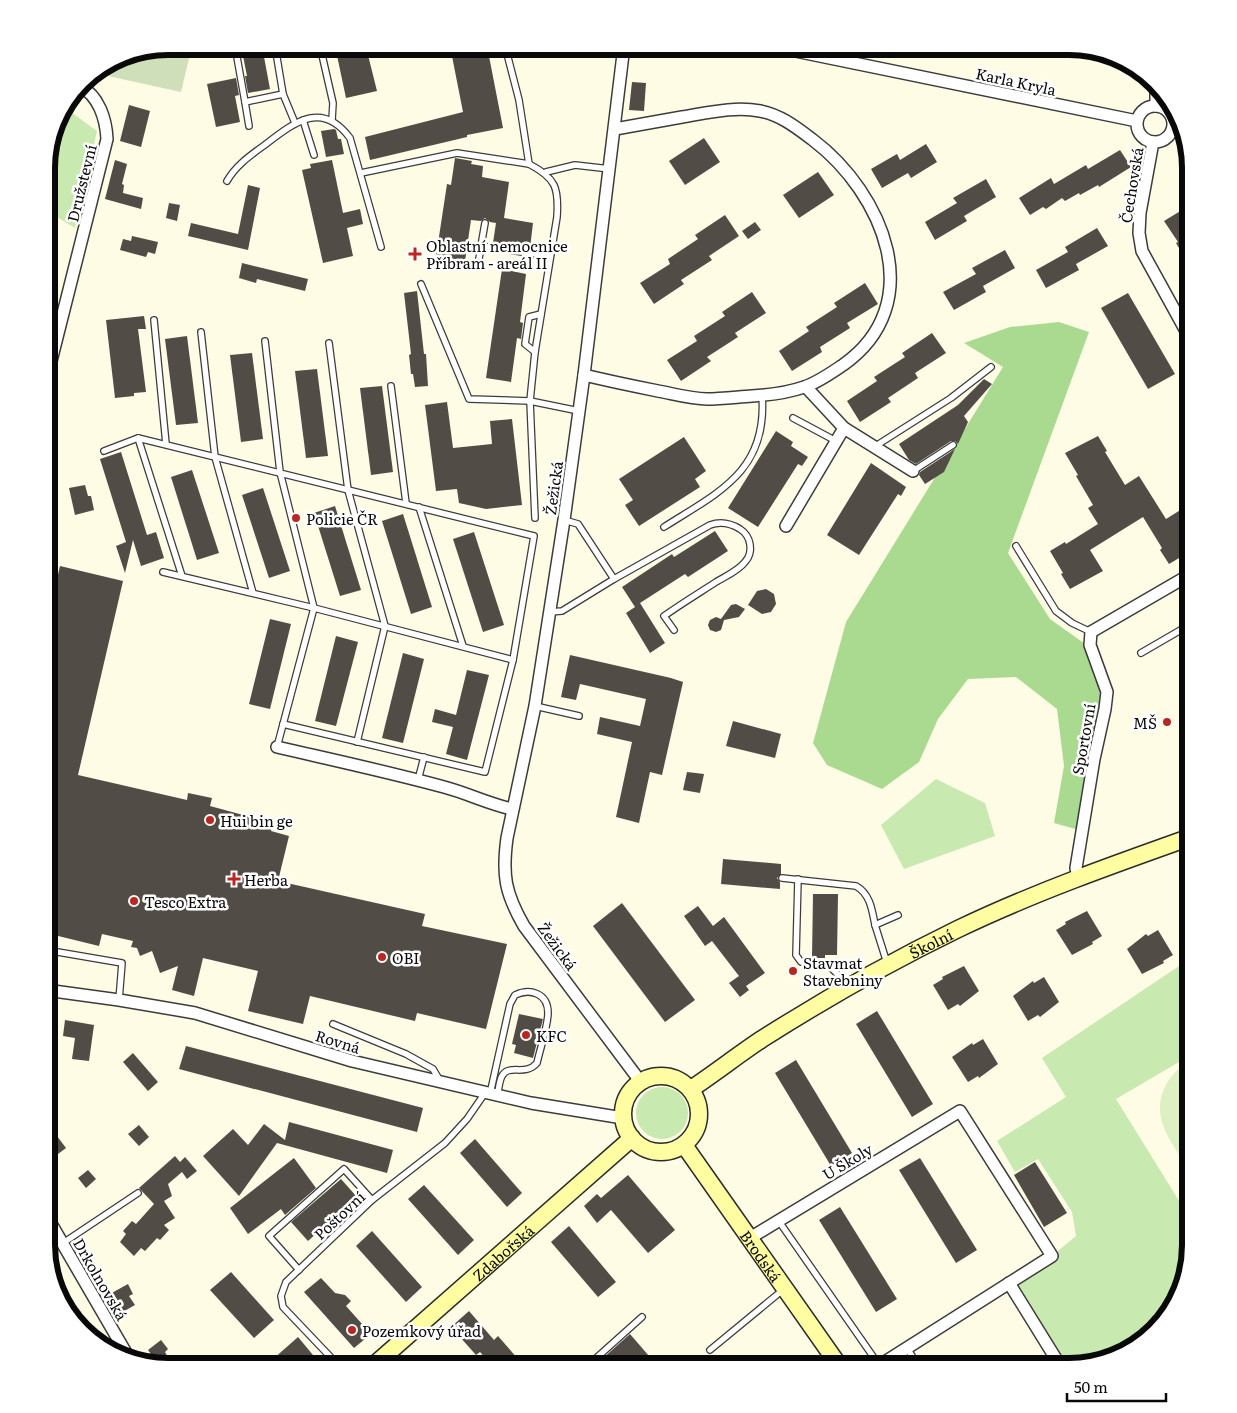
<svg xmlns="http://www.w3.org/2000/svg" width="1237" height="1413" viewBox="0 0 1237 1413" font-family="Literata,serif">
<style>
.green{fill:#c8e9b0}
.forest{fill:#aada8f}
.cemetery{fill:#cfdfb9}
.pitch{fill:#dcf0c2}
.building{fill:#524c46}
.lines{fill:none;stroke-linecap:round;stroke-linejoin:round}
.lane-casing{stroke:#3c3c3c;stroke-width:8}
.street-casing{stroke:#3c3c3c;stroke-width:14}
.secondary-casing{stroke:#2b2b2b;stroke-width:19}
.lane{stroke:#fff;stroke-width:5.5}
.street{stroke:#fff;stroke-width:11}
.secondary{stroke:#fffda1;stroke-width:16}
.poi-dot{fill:#ba2721;stroke:#fff;stroke-width:2}
.labels{text-anchor:middle;dominant-baseline:central;stroke-width:5;stroke-linejoin:round;paint-order:stroke}
.street-label{font-size:15px;fill:#090909;stroke:#fff}
.poi-label{font-size:15px;fill:#090909;stroke:#fff;text-anchor:start}
.rim{fill:none;stroke:#090909;stroke-width:6}
</style>
<rect width="100%" height="100%" fill="#fffce6"/>
<g class="green">
<polygon points="64,107 97,131 75,228 47,211 47,159 58,115"/>
<polygon points="936,779 985,803 995,836 904,869 881,825"/>
<polygon points="1191,958 1191,1055 1116,1099 1191,1220 1191,1246 1178,1299 1143,1342 1108,1360 1061,1367 1009,1283 1052,1256 1076,1236 1072,1212 1038,1159 1015,1172 997,1141 1066,1097 1042,1058"/>
<circle cx="662" cy="1113" r="26"/>
</g>
<polygon class="forest" points="1059,322 1089,332 1008,553 1050,619 1088,646 1104,689 1079,830 1054,823 1064,766 1057,709 1016,677 968,679 938,719 919,762 882,789 827,765 813,743 846,622 1003,367 964,343 1010,327"/>
<polygon class="cemetery" points="168,46 192,46 181,92 94,73 121,55"/>
<path class="pitch" d="M 1191,1062 L 1191,1173 C 1174,1145 1148,1118 1166,1085 C 1171,1075 1180,1066 1191,1062 Z"/>
<g class="building">
<polygon points="241,46 262,46 270,89 248,93 245,76 247,76"/>
<polygon points="335,46 388,46 388,48 368,55 377,91 346,98"/>
<polygon points="450,46 487,46 503,128 467,135 467,137 370,160 365,137 463,112"/>
<polygon points="236,78 239,95 235,96 240,122 216,127 207,84"/>
<polygon points="632,82 646,83 644,111 629,110"/>
<polygon points="129,105 150,111 141,147 120,141"/>
<polygon points="334,129 336,130 338,139 341,139 344,154 326,157 321,131"/>
<polygon points="704,138 720,162 685,185 669,161"/>
<polygon points="926,144 937,162 911,178 908,173 882,188 871,169 897,154 900,160"/>
<polygon points="1120,150 1131,167 1099,187 1098,185 1080,195 1079,193 1065,201 1062,198 1046,209 1043,207 1030,215 1019,198 1051,178 1054,184 1086,165 1088,169"/>
<polygon points="455,158 472,161 471,164 483,166 482,177 509,182 504,218 533,223 530,248 493,243 496,223 490,222 485,218 481,221 471,220 464,268 435,263 447,184 451,185"/>
<polygon points="115,160 127,164 122,184 124,185 123,193 143,198 141,209 105,199"/>
<polygon points="332,160 343,213 360,209 363,224 347,228 353,256 323,263 302,170 311,168 310,164"/>
<polygon points="818,172 834,195 799,218 783,195"/>
<polygon points="986,179 996,197 964,216 967,221 935,240 925,222 957,203 953,198"/>
<polygon points="248,185 260,188 248,250 188,236 191,223 238,234"/>
<polygon points="169,203 180,205 177,221 166,218"/>
<polygon points="1191,208 1191,268 1176,243 1178,242 1164,221 1182,210 1184,212"/>
<polygon points="725,215 739,236 709,256 712,260 681,280 684,284 654,304 640,283 670,264 668,259 698,239 695,235"/>
<polygon points="755,222 761,230 748,239 742,231"/>
<polygon points="1097,228 1108,246 1076,264 1079,270 1046,288 1036,270 1068,252 1065,247"/>
<polygon points="132,236 158,242 155,254 148,252 146,257 120,250 123,239 131,241"/>
<polygon points="1005,250 1015,268 983,286 986,292 954,310 943,292 976,274 972,268"/>
<polygon points="242,263 308,279 305,291 257,279 256,283 239,278"/>
<polygon points="502,269 526,274 520,322 523,323 521,339 517,338 511,382 486,378"/>
<polygon points="865,283 878,304 847,323 850,328 820,347 822,352 792,371 779,351 809,331 806,327 837,307 834,303"/>
<polygon points="417,291 424,354 426,354 428,386 415,387 413,374 411,374 409,355 411,354 404,293"/>
<polygon points="752,292 766,313 735,333 738,337 707,357 711,361 681,381 667,360 697,341 694,336 725,316 722,312"/>
<polygon points="1128,293 1175,374 1148,389 1101,308"/>
<polygon points="144,316 146,329 138,329 146,392 134,393 134,396 115,398 106,320"/>
<polygon points="932,333 946,353 915,373 918,378 888,398 891,402 860,422 847,401 877,381 874,377 905,357 902,353"/>
<polygon points="187,336 198,423 176,425 165,339"/>
<polygon points="252,353 263,439 241,442 230,355"/>
<polygon points="317,369 328,456 306,458 295,371"/>
<polygon points="984,379 992,384 964,416 968,422 958,444 955,441 951,441 916,464 909,460 899,444 958,405"/>
<polygon points="382,386 393,472 371,475 360,388"/>
<polygon points="447,402 453,448 492,444 490,421 512,419 522,505 486,509 459,503 457,489 436,491 425,405"/>
<polygon points="776,431 793,442 791,446 808,457 802,466 798,464 758,527 728,508"/>
<polygon points="1098,436 1107,451 1105,452 1125,485 1139,476 1166,519 1182,509 1191,523 1191,551 1169,564 1160,550 1162,548 1143,517 1090,550 1103,571 1070,589 1061,574 1063,573 1050,551 1065,542 1066,544 1098,524 1088,508 1093,505 1076,476 1078,475 1065,453"/>
<polygon points="684,437 706,471 695,479 700,487 639,526 625,505 633,500 619,479"/>
<polygon points="955,449 944,472 925,484 919,475 920,472"/>
<polygon points="121,452 147,535 156,532 164,558 141,566 133,540 125,573 116,546 126,542 100,459"/>
<polygon points="871,463 906,487 901,496 898,494 859,555 827,535"/>
<polygon points="192,470 219,553 197,560 171,477"/>
<polygon points="85,485 88,496 91,496 94,510 75,515 69,488"/>
<polygon points="263,488 290,571 269,578 242,495"/>
<polygon points="335,506 361,590 340,596 314,513"/>
<polygon points="403,514 432,607 411,614 382,521"/>
<polygon points="715,531 728,551 688,577 685,574 640,603 665,643 650,653 626,613 635,607 622,587 672,554 674,557"/>
<polygon points="474,532 504,625 483,632 453,539"/>
<polygon points="60,566 123,581 78,775 187,800 188,793 212,798 210,806 273,823 271,831 289,836 278,881 425,914 422,926 507,944 486,1029 417,1013 415,1021 310,996 303,1024 248,1011 258,971 203,958 194,996 172,990 178,966 160,973 152,951 140,956 137,948 131,947 133,941 102,934 99,946 46,933 46,927 58,875 46,873 46,633 52,609 50,609"/>
<polygon points="766,589 774,594 776,604 771,612 762,614 748,605 757,591"/>
<polygon points="736,604 745,609 739,617 724,620 721,630 716,632 710,630 708,625 710,620 716,617 721,619 731,605"/>
<polygon points="270,619 291,624 270,709 249,704"/>
<polygon points="336,636 358,642 336,726 315,721"/>
<polygon points="403,653 424,659 403,743 382,738"/>
<polygon points="570,655 671,678 683,682 662,775 650,772 639,823 616,817 632,742 597,734 600,717 640,726 646,699 580,684 576,700 561,697"/>
<polygon points="467,670 489,675 467,760 446,754 453,727 432,722 435,709 456,715"/>
<polygon points="733,721 781,734 775,758 726,746"/>
<polygon points="687,772 704,774 700,793 683,790"/>
<polygon points="723,859 781,864 781,874 777,878 780,882 780,889 721,884"/>
<polygon points="813,894 838,894 837,955 825,955 825,958 812,958"/>
<polygon points="622,903 695,1000 665,1022 593,926"/>
<polygon points="698,906 713,926 724,917 765,973 746,986 749,990 740,997 729,983 739,976 712,941 705,946 684,916"/>
<polygon points="1087,911 1102,936 1092,942 1093,944 1072,955 1056,930 1066,924 1065,922"/>
<polygon points="1158,930 1173,955 1163,961 1164,963 1142,974 1127,949 1146,934 1148,936"/>
<polygon points="964,966 979,991 960,1006 958,1004 948,1010 933,985 943,979 942,977"/>
<polygon points="1044,977 1059,1002 1040,1017 1038,1015 1028,1021 1013,996 1033,981 1034,983"/>
<polygon points="877,1011 933,1104 912,1117 856,1024"/>
<polygon points="519,1014 543,1019 533,1058 514,1053 516,1045 512,1044"/>
<polygon points="65,1020 94,1025 89,1061 72,1059 75,1038 63,1036"/>
<polygon points="983,1039 998,1064 979,1078 978,1076 968,1082 952,1057 972,1043 973,1045"/>
<polygon points="186,1046 423,1108 417,1132 179,1069"/>
<polygon points="133,1053 158,1082 148,1091 123,1062"/>
<polygon points="796,1060 852,1153 831,1166 775,1073"/>
<polygon points="289,1122 393,1150 387,1173 277,1143 239,1196 203,1156 233,1129 248,1145 264,1124 285,1140"/>
<polygon points="139,1125 149,1137 139,1146 128,1134"/>
<polygon points="57,1136 66,1148 58,1154 50,1144"/>
<polygon points="475,1139 522,1193 507,1207 460,1153"/>
<polygon points="175,1156 180,1162 185,1157 197,1171 187,1179 182,1172 168,1184 172,1196 164,1201 175,1218 164,1225 169,1230 160,1240 157,1238 145,1251 141,1248 134,1256 120,1242 126,1234 123,1231 132,1221 136,1224 154,1204 139,1188"/>
<polygon points="294,1158 316,1188 285,1215 281,1209 248,1234 230,1208"/>
<polygon points="920,1158 977,1250 956,1263 899,1170"/>
<polygon points="1035,1162 1067,1213 1044,1227 1014,1175"/>
<polygon points="88,1170 96,1179 86,1188 78,1178"/>
<polygon points="628,1175 675,1230 648,1253 611,1210 597,1223 584,1206 597,1194 601,1198"/>
<polygon points="341,1179 357,1197 308,1241 291,1222"/>
<polygon points="424,1185 474,1240 458,1255 408,1199"/>
<polygon points="840,1207 897,1299 876,1312 819,1220"/>
<polygon points="569,1226 616,1282 598,1297 551,1242"/>
<polygon points="372,1231 422,1287 406,1302 356,1246"/>
<polygon points="231,1272 274,1320 254,1338 210,1290"/>
<polygon points="321,1278 335,1293 345,1295 351,1301 346,1306 371,1334 354,1348 304,1292"/>
<polygon points="128,1284 133,1294 129,1296 135,1305 119,1314 108,1295"/>
<polygon points="469,1311 494,1340 498,1336 525,1367 493,1367 480,1352 476,1355 451,1327"/>
<polygon points="630,1334 649,1356 645,1360 651,1367 593,1367"/>
<polygon points="298,1337 313,1355 300,1367 264,1367"/>
<polygon points="161,1340 168,1349 165,1352 173,1367 159,1365 148,1350"/>
</g>
<g class="lines">
<g class="lane-casing">
<g id="lane">
<polyline points="235,46 245,102 283,94"/>
<polyline points="275,46 283,94 295,123"/>
<polyline points="320,46 333,103 332,120"/>
<path d="M 505,46 L 519,100 L 529,164 C 556,178 559,188 557,217 L 535,352 L 530,401 L 535,518"/>
<polyline points="245,102 249,126"/>
<polyline points="303,120 314,155"/>
<polyline points="546,172 575,165 610,169"/>
<polyline points="361,173 457,153 529,164"/>
<path d="M 227,181 C 236,165 251,155 266,144 C 295,122 322,100 350,138 L 381,247"/>
<polyline points="485,223 481,246 550,256"/>
<polyline points="478,265 481,246"/>
<polyline points="421,284 469,399 530,401 579,411"/>
<polyline points="154,320 166,444"/>
<polyline points="201,332 215,457 253,593"/>
<polyline points="265,341 280,472 314,608 277,747"/>
<polyline points="329,343 348,490 385,626 357,742"/>
<polyline points="535,352 525,344 529,317 541,314"/>
<polyline points="391,386 406,503"/>
<polyline points="793,418 836,441"/>
<polyline points="138,438 182,576"/>
<polyline points="874,447 951,398 991,367"/>
<polyline points="104,451 138,438 534,536 513,660 314,608 163,572"/>
<polyline points="913,471 953,445"/>
<polyline points="419,507 463,646"/>
<polyline points="564,520 578,524 614,579"/>
<path d="M 664,527 C 719,492 768,471 762,395"/>
<polyline points="1016,546 1056,611 1072,623 1091,632"/>
<path d="M 550,612 L 562,611 L 614,579 L 710,525 C 721,521 730,523 740,529 C 751,536 754,552 745,562 C 738,571 726,576 716,582 C 699,593 681,604 664,616 L 674,630"/>
<polyline points="1141,653 1191,624"/>
<polyline points="535,706 579,716"/>
<polyline points="283,724 485,772 513,660"/>
<polyline points="418,780 424,757"/>
<path d="M 782,878 L 856,886 C 870,894 872,909 875,925"/>
<path d="M 798,879 L 796,955 L 801,962 C 827,963 831,963 846,986"/>
<polyline points="46,950 122,963 119,1000"/>
<polyline points="887,963 875,925 898,915"/>
<polyline points="333,1024 406,1054 433,1069 440,1081"/>
<path d="M 490,1094 L 510,1004 L 515,995 C 530,988 548,993 548,1013 C 548,1026 540,1049 537,1063 C 525,1077 509,1063 502,1076 C 499,1081 499,1090 497,1095"/>
<polyline points="778,1220 879,1365"/>
<polyline points="63,1243 138,1193"/>
<polyline points="299,1270 269,1236 344,1169 372,1200"/>
<polyline points="907,1348 919,1367"/>
<polyline points="710,1350 784,1289"/>
<polyline points="594,1360 642,1317"/>
<polyline points="340,1367 283,1307 281,1296 286,1282 372,1200 445,1143 467,1119 485,1093"/>
</g>
</g>
<g class="street-casing">
<g id="street">
<path d="M 624,46 L 584,375 L 564,520 L 535,706 L 507,838 C 502,875 505,893 524,926 L 640,1081"/>
<polyline points="771,46 1137,121"/>
<circle cx="1155" cy="124" r="18"/>
<polyline points="1156,106 1156,86"/>
<polyline points="1153,142 1140,213 1139,233 1142,251 1191,340"/>
<path d="M 584,375 C 609,381 633,386 658,391 C 674,394 691,399 707,399 C 721,399 737,397 752,396 C 769,395 787,393 804,387 C 817,383 831,373 843,365 C 930,304 883,193 813,140 C 797,128 781,115 760,111 C 735,106 707,113 682,117 C 659,121 637,125 615,129"/>
<path d="M 46,381 L 107,139 C 106,119 99,96 80,86"/>
<polyline points="806,387 844,428 913,471"/>
<polyline points="46,519 48,507 46,487"/>
<polyline points="786,526 844,428"/>
<path d="M 277,747 C 333,760 389,772 444,787 C 467,793 489,804 512,809"/>
<polyline points="1078,878 1076,868 1094,759 1105,709 1107,692 1090,645 1091,632 1191,574"/>
<polyline points="46,990 119,1000 195,1013 352,1061 531,1103 623,1118"/>
<polyline points="46,1215 129,1358"/>
<polyline points="750,1238 960,1111 1052,1256 877,1367"/>
<polyline points="1009,1283 1061,1367"/>
</g>
</g>
<g class="secondary-casing">
<g id="secondary">
<circle cx="661" cy="1114" r="38"/>
<path id="s1" d="M 691,1089 C 715,1073 738,1055 762,1039 C 825,999 890,962 958,929 C 1033,893 1112,865 1191,837"/>
<path id="s2" d="M 684,1145 L 840,1367"/>
<path id="s3" d="M 372,1367 L 632,1138"/>
</g>
</g>
<use href="#lane" class="lane"/>
<use href="#street" class="street"/>
<use href="#secondary" class="secondary"/>
</g>
<g class="poi-dot">
<path d="M412.5 246.5h5v5h5v5h-5v5h-5v-5h-5v-5h5z"/>
<circle cx="296" cy="518" r="5"/>
<circle cx="1167" cy="722" r="5"/>
<circle cx="210" cy="820" r="5"/>
<path d="M231.5 871.5h5v5h5v5h-5v5h-5v-5h-5v-5h5z"/>
<circle cx="134" cy="901" r="5"/>
<circle cx="382" cy="957" r="5"/>
<circle cx="793" cy="971" r="5"/>
<circle cx="526" cy="1035" r="5"/>
<circle cx="352" cy="1330" r="5"/>
</g>
<g class="labels">
<g class="street-label">
<text transform="translate(1016 81) rotate(12)">Karla Kryla</text>
<text transform="translate(81 183) rotate(-76)">Družstevní</text>
<text transform="translate(1131 185) rotate(-81)">Čechovská</text>
<text transform="translate(553 488) rotate(-82)">Žežická</text>
<text transform="translate(1083 739) rotate(-80)">Sportovní</text>
<text stroke="none"><textPath href="#s1" startOffset="281">Školní</textPath></text>
<text transform="translate(558 946) rotate(54)">Žežická</text>
<text transform="translate(338 1041) rotate(17)">Rovná</text>
<text transform="translate(847 1161) rotate(-31)">U Školy</text>
<text transform="translate(339 1215) rotate(-43)">Poštovní</text>
<text stroke="none"><textPath href="#s3" startOffset="174">Zdabořská</textPath></text>
<text stroke="none"><textPath href="#s2" startOffset="135">Brodská</textPath></text>
<text transform="translate(101 1279) rotate(60)">Drkolnovská</text>
</g>
<g class="poi-label">
<text x="426" y="245">Oblastní nemocnice<tspan x="426" dy="17">Příbram - areál II</tspan></text>
<text x="306" y="518">Policie ČR</text>
<text x="1157" y="722" text-anchor="end">MŠ</text>
<text x="220" y="820">Hui bin ge</text>
<text x="244" y="879">Herba</text>
<text x="144" y="901">Tesco Extra</text>
<text x="392" y="957">OBI</text>
<text x="803" y="962">Stavmat<tspan x="803" dy="17">Stavebniny</tspan></text>
<text x="536" y="1035">KFC</text>
<text x="362" y="1330">Pozemkový úřad</text>
</g>
</g>
<path d="M0 0H1237V1413H0ZM168 55H1069A113 113 0 0 1 1182 168V1245A113 113 0 0 1 1069 1358H168A113 113 0 0 1 55 1245V168A113 113 0 0 1 168 55Z" fill="#fff" fill-rule="evenodd"/>
<path class="rim" d="M168 55H1069A113 113 0 0 1 1182 168V1245A113 113 0 0 1 1069 1358H168A113 113 0 0 1 55 1245V168A113 113 0 0 1 168 55Z"/>
<path d="M1067 1393v8h99v-8" fill="none" stroke="#090909" stroke-width="2.5"/>
<text x="1074" y="1393" font-size="15" fill="#090909" stroke="#ffffff" stroke-width="4" paint-order="stroke">50 m</text>
</svg>
